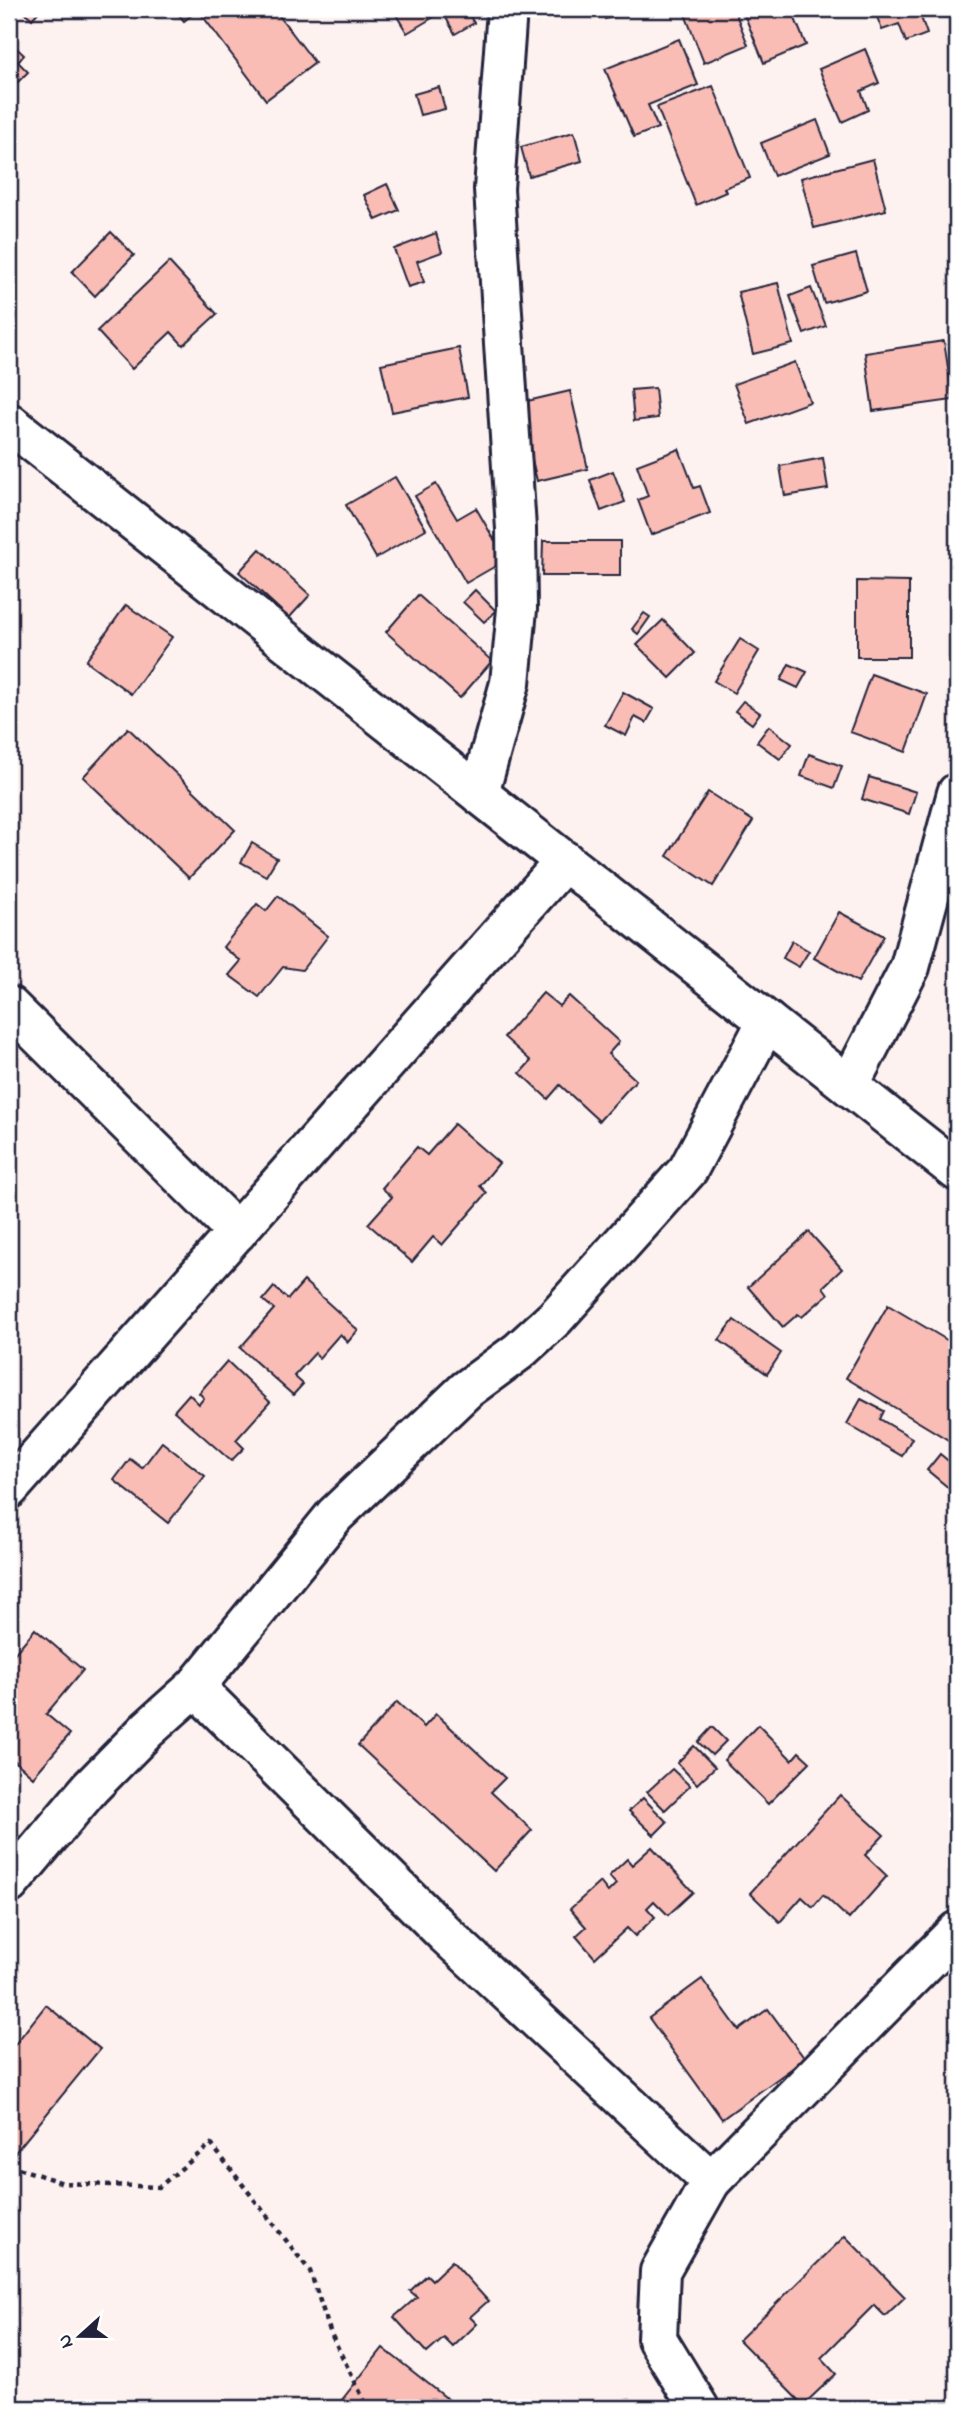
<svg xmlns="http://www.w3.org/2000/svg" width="966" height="2417" viewBox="0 0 966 2417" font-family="'Indie Flower',sans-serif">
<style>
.building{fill:#f9bdb6;stroke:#22223b;stroke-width:2}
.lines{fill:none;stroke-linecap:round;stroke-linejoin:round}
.street-casing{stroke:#22223b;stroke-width:44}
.path{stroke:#22223b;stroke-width:4.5;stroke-dasharray:5 5;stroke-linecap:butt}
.street{stroke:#fff;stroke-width:38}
</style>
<rect width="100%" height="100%" fill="#fef2f0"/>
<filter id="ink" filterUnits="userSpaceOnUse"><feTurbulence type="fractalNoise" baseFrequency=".0143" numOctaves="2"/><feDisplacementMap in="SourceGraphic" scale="14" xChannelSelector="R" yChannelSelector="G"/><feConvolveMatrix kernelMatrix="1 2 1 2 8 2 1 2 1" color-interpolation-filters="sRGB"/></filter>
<g filter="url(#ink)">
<g class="building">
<polygon points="21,9 41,9 32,19"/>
<polygon points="174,9 274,9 315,63 266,100 198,10 184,21"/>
<polygon points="402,9 436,9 439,14 407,33 395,13"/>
<polygon points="441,9 480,9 469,15 474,23 455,34"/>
<polygon points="602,9 628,9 629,13 605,19"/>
<polygon points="683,9 734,9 748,45 704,63"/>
<polygon points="742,9 791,9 806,45 764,63"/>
<polygon points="822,9 841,9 825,17"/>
<polygon points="874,9 918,9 927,34 906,42 899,24 882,30"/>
<polygon points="679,39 698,85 648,105 658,128 634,137 605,69"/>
<polygon points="9,41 24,55 18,62 28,72 10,90"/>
<polygon points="865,49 879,83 861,91 868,110 842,122 819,69"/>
<polygon points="713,86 750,178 724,188 726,192 696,205 657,107"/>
<polygon points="439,87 445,109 420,115 414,94"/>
<polygon points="817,120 830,154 774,176 761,143"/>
<polygon points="574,132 582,161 529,176 521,147"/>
<polygon points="873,159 886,210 814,228 801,178"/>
<polygon points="387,184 399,210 376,220 364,195"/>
<polygon points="111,232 134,255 95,296 72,272"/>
<polygon points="436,233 442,252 417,261 424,282 408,287 394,249"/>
<polygon points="856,254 867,291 824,303 813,266"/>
<polygon points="169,262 217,314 183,345 171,332 132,369 97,331"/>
<polygon points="778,283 793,344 753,354 738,292"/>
<polygon points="811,288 826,326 804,334 790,296"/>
<polygon points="944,341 953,400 873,411 865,353"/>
<polygon points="459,348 468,397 392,412 381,364"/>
<polygon points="795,362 810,402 749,424 734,384"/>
<polygon points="655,388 658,418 634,421 631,390"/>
<polygon points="570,391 588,469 537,481 519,403"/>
<polygon points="679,449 694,488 700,486 710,513 651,535 638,500 648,496 637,465"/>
<polygon points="823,458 828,489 785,496 780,466"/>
<polygon points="613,471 625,502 601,511 590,480"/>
<polygon points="395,477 426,529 376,558 346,505"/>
<polygon points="436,484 457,519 476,508 506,560 466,583 415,496"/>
<polygon points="543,541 620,541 620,576 542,576"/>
<polygon points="260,549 310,595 289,618 239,572"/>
<polygon points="857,581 909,582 909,657 857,657"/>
<polygon points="475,590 496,611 484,622 463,602"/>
<polygon points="418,595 492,661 460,698 386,632"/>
<polygon points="126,605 172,637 131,694 86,661"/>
<polygon points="644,613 650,617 638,634 632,629"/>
<polygon points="663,620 695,653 670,678 637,645"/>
<polygon points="740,639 759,651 734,693 714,681"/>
<polygon points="789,664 807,672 798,688 781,680"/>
<polygon points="871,674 927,694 906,752 850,732"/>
<polygon points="623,692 654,709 646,723 635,717 626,736 605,725"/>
<polygon points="743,701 760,713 752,724 735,711"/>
<polygon points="769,726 792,744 780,759 757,742"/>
<polygon points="128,728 235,830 189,878 83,777"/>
<polygon points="809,754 842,766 834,788 801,776"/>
<polygon points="869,777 916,792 909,814 862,799"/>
<polygon points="708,792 753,821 713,886 667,856"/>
<polygon points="252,843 277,858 266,876 241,862"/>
<polygon points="278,896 328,936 302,970 283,967 259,997 229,975 241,961 223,947 257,904 266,911"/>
<polygon points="839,912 884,936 858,982 814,958"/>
<polygon points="792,941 809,951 799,967 783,958"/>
<polygon points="543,993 559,1006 569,996 619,1042 608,1054 636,1080 599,1121 560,1085 548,1099 520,1073 531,1061 504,1037"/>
<polygon points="454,1124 499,1163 480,1186 487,1193 442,1245 433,1237 412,1262 368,1224 392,1197 382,1188 417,1147 427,1155"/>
<polygon points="809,1232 842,1269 823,1287 828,1294 802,1317 798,1314 783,1327 748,1287"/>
<polygon points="304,1281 358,1330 348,1342 340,1334 319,1358 315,1353 294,1376 303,1384 293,1395 240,1348 274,1309 263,1300 274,1287 288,1299"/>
<polygon points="888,1305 957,1346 957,1367 954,1371 957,1373 955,1444 846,1378"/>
<polygon points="734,1320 781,1353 767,1374 719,1340"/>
<polygon points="227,1361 270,1402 236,1440 244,1448 231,1461 174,1411 189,1394 199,1404 204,1398 199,1393"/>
<polygon points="861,1399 884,1411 880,1419 912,1438 902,1456 847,1424"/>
<polygon points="162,1442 205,1476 168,1523 114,1480 130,1459 142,1468"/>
<polygon points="940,1454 957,1468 956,1494 927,1470"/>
<polygon points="35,1629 83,1670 46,1714 70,1734 33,1777 9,1756 9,1660"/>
<polygon points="397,1702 424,1727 436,1714 505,1778 491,1792 532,1830 494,1871 358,1745"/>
<polygon points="758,1725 792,1760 799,1752 810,1762 768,1804 724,1760"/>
<polygon points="712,1727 726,1741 712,1755 698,1742"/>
<polygon points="694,1746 715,1767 697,1784 677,1763"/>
<polygon points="672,1769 690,1786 665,1810 647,1792"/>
<polygon points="840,1795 884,1835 865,1855 887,1876 849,1919 823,1895 813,1907 802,1897 780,1922 750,1893"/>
<polygon points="643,1798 667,1822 654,1835 629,1811"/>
<polygon points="652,1847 693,1892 668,1915 654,1901 647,1908 655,1917 635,1936 627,1928 595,1958 576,1936 586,1927 570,1909 600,1882 608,1892 616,1884 609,1876 627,1859 632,1865"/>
<polygon points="702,1979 739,2030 768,2009 805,2059 722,2119 649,2018"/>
<polygon points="46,2005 100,2049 10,2159 9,2052"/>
<polygon points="845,2236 905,2297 885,2316 874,2305 821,2358 836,2374 803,2405 739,2340"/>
<polygon points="452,2261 488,2301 470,2317 477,2324 453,2347 444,2338 427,2353 394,2317 417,2297 410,2291 427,2275 432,2280"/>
<polygon points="383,2348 459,2408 350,2408 341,2401"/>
</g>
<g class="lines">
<g class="street-casing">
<g id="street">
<polyline points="9,423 957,1171"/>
<polyline points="479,794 510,683 517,609 516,529 494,189 507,9"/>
<polyline points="9,1006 237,1232"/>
<polyline points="849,1086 910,967 957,793"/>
<polyline points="9,1489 565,861"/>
<polyline points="195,1687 446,1935 711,2181 957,1931"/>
<polyline points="9,1884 90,1788 148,1729 195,1687 335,1515 466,1390 519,1351 555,1318 688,1170 767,1021"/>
<polyline points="699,2408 657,2339 660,2271 711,2181"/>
</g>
</g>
<polyline class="path" points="9,2165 63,2183 159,2187 211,2144 310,2271 331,2334 368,2408"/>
<use href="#street" class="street"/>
</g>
</g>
<rect width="966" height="2417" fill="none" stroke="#fff" stroke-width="35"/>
<rect x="18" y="18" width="931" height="2382" fill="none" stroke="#22223b" stroke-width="2.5" filter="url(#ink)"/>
<g transform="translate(80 2336) rotate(249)" stroke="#ffffff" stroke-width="5" paint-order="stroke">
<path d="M0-5L12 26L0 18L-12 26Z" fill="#22223b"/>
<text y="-10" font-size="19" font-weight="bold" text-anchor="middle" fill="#22223b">N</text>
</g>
</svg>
